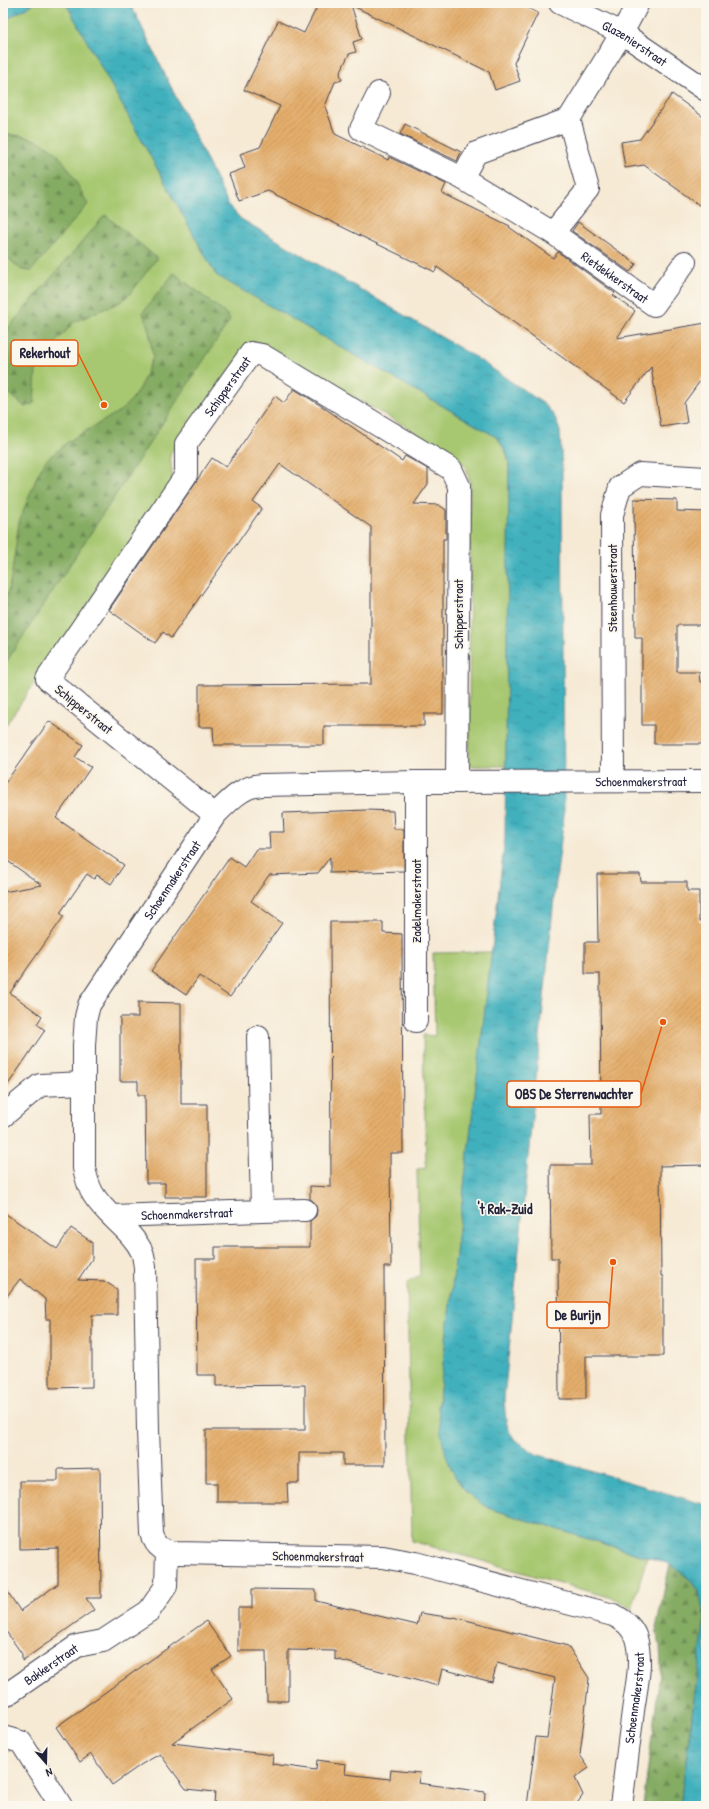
<svg xmlns="http://www.w3.org/2000/svg" width="709" height="1809" viewBox="0 0 709 1809" font-family="'Patrick Hand',sans-serif">
<style>
.green{fill:#a7c871;stroke:#647556}
.forest{fill:url(#forest-firs);stroke:#54674f}
.water{fill:url(#water-ripples);stroke:#32697c}
.building{fill:url(#building-hatch)}
.lines{fill:none;stroke-linecap:round;stroke-linejoin:round}
.minor-casing{stroke:#424052;stroke-width:24}
.minor{stroke:#fff;stroke-width:22}
.labels{text-anchor:middle;dominant-baseline:central;stroke-width:3.5;stroke-linejoin:round;paint-order:stroke}
.street-label{font-size:13px;fill:#22223b;stroke:#fbf7ec}
.neighbourhood-label{font-size:14px;font-weight:bold;fill:#22223b;stroke:#fbf7ec}
.leader{fill:none;stroke:#e8590c;stroke-width:1.5}
.callout-dot{fill:#e8590c;stroke:#fbf7ec;stroke-width:1.5}
.callout{fill:#fbf7ec;stroke:#e8590c;stroke-width:1.5}
.callout-label{font-size:14px;text-anchor:middle;font-weight:bold;fill:#22223b}
</style>
<defs>
<pattern id="forest-firs" width="22" height="20" patternUnits="userSpaceOnUse"><rect width="22" height="20" fill="#85ac63"/><path d="M5 1l3.5 6h-7zM16 11l3.5 6h-7z" fill="#6c8c53"/></pattern>
<pattern id="water-ripples" width="26" height="14" patternUnits="userSpaceOnUse"><rect width="26" height="14" fill="#41b0bd"/><path d="M2 4q2-2 4 0t4 0M15 11q2-2 4 0t4 0" fill="none" stroke="#368f9b"/></pattern>
<pattern id="building-hatch" width="6" height="6" patternUnits="userSpaceOnUse"><rect width="6" height="6" fill="#e4ae6c"/><path d="M-1 1l2-2M0 6l6-6M5 7l2-2" fill="none" stroke="#c3955e"/></pattern>
</defs>
<rect width="100%" height="100%" fill="#fbf7ec"/>
<filter id="ink" filterUnits="userSpaceOnUse"><feTurbulence type="fractalNoise" baseFrequency=".025" numOctaves="2"/><feDisplacementMap in="SourceGraphic" scale="8" xChannelSelector="R" yChannelSelector="G"/><feConvolveMatrix kernelMatrix="1 2 1 2 8 2 1 2 1" color-interpolation-filters="sRGB"/></filter>
<filter id="wash" filterUnits="userSpaceOnUse"><feTurbulence type="fractalNoise" baseFrequency=".012" numOctaves="4" result="noise"/><feDisplacementMap in="SourceGraphic" scale="16" xChannelSelector="R" yChannelSelector="G"/><feGaussianBlur stdDeviation="0.9" result="paint"/><feColorMatrix in="noise" values="0 0 0 0 0 0 0 0 0 0 0 0 0 0 0 0 0 1.4 0 .05"/><feComposite in="paint" operator="in"/></filter>
<g filter="url(#wash)">
<rect width="100%" height="100%" fill="#f6ead5"/>
<g class="green">
<polygon points="35,3 62,3 68,7 216,275 498,438 507,454 509,463 506,766 469,766 470,484 467,470 462,463 408,428 278,355 241,355 170,454 173,481 3,729 3,21"/>
<polygon points="492,952 438,1407 465,1491 491,1509 647,1557 632,1609 616,1599 412,1541 407,1282 420,1275 417,1169 426,1168 423,1035 435,1036 433,953"/>
</g>
<g class="forest">
<path d="M 3,134 C 58,137 64,161 88,204 L 31,271 L 22,270 L 3,254 Z"/>
<polygon points="105,215 157,258 130,294 120,302 74,322 45,355 36,370 34,403 25,407 3,388 3,334"/>
<polygon points="174,273 226,314 230,320 3,667 3,602 8,592 12,573 19,522 38,474 46,460 69,441 120,411 133,398 142,383 153,357 149,331 143,312"/>
<polygon points="670,1564 693,1582 699,1591 705,1618 680,1806 643,1806 661,1665 660,1646 656,1628"/>
</g>
<g class="water">
<polygon points="3,3 35,3 3,21"/>
<path d="M 62,3 L 129,3 L 136,15 L 229,206 L 241,219 L 475,357 L 544,404 L 555,417 L 560,431 L 562,469 L 564,815 L 554,898 L 504,1399 C 507,1434 506,1434 536,1454 L 706,1505 L 706,1806 L 680,1806 L 705,1618 L 699,1591 L 693,1582 L 670,1564 L 491,1509 C 482,1504 473,1499 466,1491 C 446,1471 440,1434 438,1407 L 505,838 L 509,463 L 507,454 L 498,438 L 216,275 L 68,7 Z"/>
</g>
<g id="blocks">
<g class="building">
<polygon points="319,3 517,3 538,13 514,63 520,81 495,90 489,72 351,5 362,39 353,42 356,52 349,54 340,73 342,80 335,82 325,106 335,134 388,160 389,157 446,184 442,193 510,226 509,227 553,258 558,252 615,293 613,295 635,311 617,338 706,323 706,373 684,403 687,423 661,427 651,367 624,402 437,267 435,272 268,191 239,201 229,174 245,168 240,154 260,147 280,106 244,90 278,21 304,33"/>
<polygon points="672,94 706,119 706,210 644,165 625,168 621,142 640,139"/>
<polygon points="405,124 461,152 457,161 400,134"/>
<polygon points="578,222 636,264 630,272 572,231"/>
<polygon points="294,389 320,405 402,461 405,456 428,469 428,484 414,504 439,505 446,510 446,539 443,539 443,714 424,714 424,726 324,726 324,745 214,745 213,727 199,727 199,685 371,684 371,527 280,464 253,502 262,508 171,638 163,632 155,643 109,610 212,458 226,467 275,396 284,403"/>
<polygon points="634,499 677,500 677,511 706,512 706,625 677,625 677,672 699,672 700,682 706,682 706,744 654,744 654,725 642,725 642,638 635,638"/>
<polygon points="49,721 83,745 75,757 91,767 56,818 124,865 111,884 97,875 94,879 87,874 60,913 64,916 10,993 42,1016 37,1024 45,1030 3,1092 3,892 42,885 3,858 3,786"/>
<polygon points="367,810 393,811 394,829 404,829 404,871 330,873 330,857 318,873 269,875 251,901 282,923 230,997 199,976 186,995 151,971 230,857 244,867 256,849 270,849 269,832 284,832 283,813"/>
<polygon points="597,874 640,874 641,882 687,882 687,891 699,891 699,921 706,921 706,1165 660,1166 661,1276 663,1276 663,1356 586,1356 586,1399 559,1399 558,1258 551,1258 550,1165 591,1165 590,1114 601,1114 600,974 585,974 585,942 598,942"/>
<polygon points="330,922 383,922 383,933 402,934 403,1153 390,1153 391,1267 384,1267 385,1465 343,1465 343,1453 299,1453 299,1483 287,1483 288,1502 217,1502 217,1483 206,1483 206,1430 305,1430 305,1385 216,1386 216,1375 197,1375 196,1259 215,1259 215,1247 310,1247 310,1221 316,1216 317,1210 315,1203 310,1199 310,1186 331,1187"/>
<polygon points="138,1002 181,1003 181,1104 207,1104 207,1197 165,1197 165,1183 146,1183 145,1095 138,1095 138,1081 120,1081 120,1017 138,1017"/>
<polygon points="3,1212 57,1249 71,1228 92,1242 92,1259 78,1280 104,1281 117,1289 117,1315 92,1315 92,1387 50,1388 50,1319 46,1319 45,1299 20,1279 3,1301"/>
<polygon points="100,1468 101,1598 86,1598 94,1610 22,1661 22,1654 3,1627 3,1585 21,1612 21,1610 58,1584 58,1548 20,1549 20,1481 58,1481 58,1469"/>
<polygon points="252,1589 316,1590 316,1601 417,1625 420,1613 453,1618 454,1617 568,1646 589,1678 580,1755 589,1768 575,1778 583,1795 575,1806 527,1806 536,1737 547,1738 555,1678 497,1663 492,1682 442,1669 438,1686 335,1659 335,1651 288,1650 288,1701 267,1701 266,1651 238,1651 238,1608 252,1608"/>
<polygon points="206,1621 231,1656 212,1669 233,1699 172,1743 273,1755 272,1764 316,1770 317,1760 346,1764 345,1774 390,1779 391,1770 420,1773 418,1783 485,1792 484,1806 222,1806 222,1804 214,1803 215,1792 186,1789 160,1754 142,1764 112,1785 91,1754 80,1762 56,1727"/>
</g>
</g>
</g>
<g filter="url(#ink)">
<use href="#blocks" fill-opacity="0" stroke="#424052" stroke-width="1"/>
<g class="lines">
<g class="minor-casing">
<g id="minor">
<path id="s1" d="M 560,3 L 622,33 L 706,90"/>
<path id="s2" d="M 379,93 L 361,129 L 462,178 L 553,233 L 654,305 L 685,262"/>
<polyline points="462,178 476,153 569,119 622,33 638,3"/>
<polyline points="553,233 588,189 569,119"/>
<polyline points="613,780 612,515 620,487 640,474 706,478"/>
<polyline points="416,782 416,1021"/>
<path id="s3" d="M 215,815 L 47,679 L 186,475 L 186,444 L 251,353 L 262,355 L 451,469 L 459,486 L 457,782"/>
<polyline points="3,1116 40,1085 84,1083"/>
<polyline points="262,1211 305,1210"/>
<path id="s4" d="M 112,1216 L 262,1211 L 258,1037"/>
<path id="s5" d="M 3,1697 L 77,1646 L 103,1641 L 149,1611 L 166,1586 L 167,1551"/>
<polyline points="3,1737 21,1742 61,1806"/>
<path id="s6" d="M 621,1806 C 625,1774 629,1743 633,1711 C 636,1688 643,1662 636,1638 C 632,1626 624,1620 613,1615 L 415,1563 L 383,1557 L 177,1553 C 164,1551 156,1548 152,1534 L 148,1430 L 145,1267 C 144,1262 144,1257 142,1252 C 131,1229 106,1216 93,1194 C 88,1186 86,1177 84,1168 L 84,1045 L 86,1017 L 89,1005 L 215,815 C 229,801 242,786 262,785 L 416,782 L 706,781"/>
</g>
</g>
<use href="#minor" class="minor"/>
</g>
</g>
<g class="labels">
<g class="street-label">
<text stroke="none"><textPath href="#s1" startOffset="85">Glazenierstraat</textPath></text>
<text stroke="none"><textPath href="#s2" startOffset="335">Rietdekkerstraat</textPath></text>
<text stroke="none"><textPath href="#s3" startOffset="565">Schipperstraat</textPath></text>
<text transform="translate(612 588) rotate(-90)">Steenhouwerstraat</text>
<text transform="translate(458 614) rotate(-90)">Schipperstraat</text>
<text transform="translate(84 709) rotate(39)">Schipperstraat</text>
<text stroke="none"><textPath href="#s6" startOffset="1894">Schoenmakerstraat</textPath></text>
<text stroke="none"><textPath href="#s6" startOffset="1380">Schoenmakerstraat</textPath></text>
<text transform="translate(416 901) rotate(-90)">Zadelmakerstraat</text>
<text stroke="none"><textPath href="#s4" startOffset="75">Schoenmakerstraat</textPath></text>
<text transform="translate(318 1556) rotate(1)">Schoenmakerstraat</text>
<text stroke="none"><textPath href="#s5" startOffset="58">Bakkerstraat</textPath></text>
<text stroke="none"><textPath href="#s6" startOffset="109">Schoenmakerstraat</textPath></text>
</g>
<g class="neighbourhood-label">
<text x="505" y="1208">'t Rak-Zuid</text>
</g>
</g>
<path class="leader" d="M104 405L78 353M663 1022L641 1094M613 1262L609 1315"/>
<g class="callout-dot">
<circle cx="104" cy="405" r="4"/>
<circle cx="663" cy="1022" r="4"/>
<circle cx="613" cy="1262" r="4"/>
</g>
<g class="callout">
<rect x="11" y="340" width="67" height="26" rx="4"/>
<rect x="507" y="1081" width="134" height="26" rx="4"/>
<rect x="547" y="1302" width="62" height="26" rx="4"/>
</g>
<g class="callout-label">
<text x="45" y="358">Rekerhout</text>
<text x="574" y="1099">OBS De Sterrenwachter</text>
<text x="578" y="1320">De Burijn</text>
</g>
<rect width="709" height="1809" fill="none" stroke="#fbf7ec" stroke-width="16"/>
<g transform="translate(46 1763) rotate(160)" stroke="#fbf7ec" stroke-width="3" paint-order="stroke">
<path d="M0-3L7 15L0 10L-7 15Z" fill="#22223b"/>
<text y="-6" font-size="11" font-weight="bold" text-anchor="middle" fill="#22223b">N</text>
</g>
</svg>
